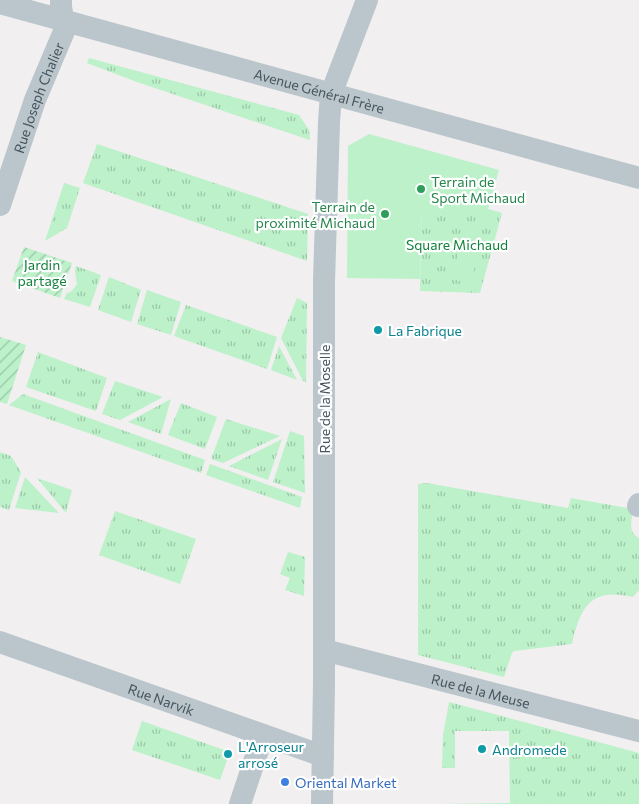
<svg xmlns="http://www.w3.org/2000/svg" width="639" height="804" viewBox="0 0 639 804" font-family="Commissioner,sans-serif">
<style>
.grass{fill:url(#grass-tufts)}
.garden{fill:url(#garden-furrows)}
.pitch{fill:#bcf1ca}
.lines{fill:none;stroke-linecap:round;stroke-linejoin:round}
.minor{stroke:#bac5cc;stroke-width:22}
.leisure-dot{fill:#2e9e5b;stroke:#fff;stroke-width:2}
.culture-dot{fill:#0f9aa8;stroke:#fff;stroke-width:2}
.shop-dot{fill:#3f7fe0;stroke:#fff;stroke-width:2}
.labels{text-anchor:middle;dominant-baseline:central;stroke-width:4.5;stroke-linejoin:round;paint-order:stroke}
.street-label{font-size:14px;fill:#46555d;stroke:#fff}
.leisure-label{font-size:14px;fill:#27864d;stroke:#fff;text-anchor:start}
.park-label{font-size:14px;fill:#14823d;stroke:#fff}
.culture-label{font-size:14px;fill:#0d838f;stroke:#fff;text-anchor:start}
.shop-label{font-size:14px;fill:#366cbe;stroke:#fff;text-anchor:start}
</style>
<defs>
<pattern id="grass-tufts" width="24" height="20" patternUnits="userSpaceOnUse" patternTransform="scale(1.25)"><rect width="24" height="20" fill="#bcf1ca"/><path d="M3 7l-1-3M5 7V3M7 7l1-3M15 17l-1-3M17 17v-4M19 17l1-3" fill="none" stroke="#9bc6a7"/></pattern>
<pattern id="garden-furrows" width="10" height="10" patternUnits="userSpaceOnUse" patternTransform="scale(1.25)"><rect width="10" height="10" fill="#bcf1ca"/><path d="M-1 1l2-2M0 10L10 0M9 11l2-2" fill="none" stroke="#9bc6a7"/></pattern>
</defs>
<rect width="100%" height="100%" fill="#f1efef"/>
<g class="grass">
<polygon points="89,58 299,115 309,130 310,140 137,82 87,63"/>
<polygon points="97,144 308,214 307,261 83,183"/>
<polygon points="64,183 80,188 67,228 45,241"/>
<polygon points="422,208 488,209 502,213 480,293 420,291"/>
<polygon points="76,266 101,275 90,307 64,299 67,293 72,291 77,284 75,271"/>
<polygon points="109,277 141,290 131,322 98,310"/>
<polygon points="147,290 181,302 171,335 137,324"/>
<polygon points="297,298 307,303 306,382 303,381 281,338"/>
<polygon points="186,305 277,337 267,369 174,336"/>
<polygon points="279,346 297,380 271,370"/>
<polygon points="38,352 107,378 96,411 26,387"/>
<polygon points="115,381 163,397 120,420 102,414"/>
<polygon points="23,394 205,460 201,473 9,405"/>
<polygon points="171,399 161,434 128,422"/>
<polygon points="181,403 217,417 205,449 168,435"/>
<polygon points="226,419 280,436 223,463 211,459"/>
<polygon points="290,431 304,436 305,493 273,482"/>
<polygon points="282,439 268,480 229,466"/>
<polygon points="0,452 11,456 21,472 9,510 0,507"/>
<polygon points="210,464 302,497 300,508 206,475"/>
<polygon points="25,477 59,513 15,508"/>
<polygon points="37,478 72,490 66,513"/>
<path d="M 427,483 L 568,508 L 571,498 L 633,509 C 632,520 627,532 639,538 L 639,590 L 633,597 C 591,587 580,607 572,644 L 514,651 L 512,653 L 504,677 L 418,655 L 418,484 Z"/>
<polygon points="115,511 196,539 180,584 99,555"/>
<polygon points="288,552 305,557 304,596 285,590 290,578 280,574"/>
<polygon points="449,702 639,753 639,804 441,804 510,803 509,731 455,731 455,768 442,768 443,735"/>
<polygon points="142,721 230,752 220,780 132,750"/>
</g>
<g class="garden">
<polygon points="24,247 72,263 60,298 12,281"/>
<polygon points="0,337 26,345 7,404 0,402"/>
</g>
<g class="pitch">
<polygon points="369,134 499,170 488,209 422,209 420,279 347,278 348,146"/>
<polygon points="462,241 481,246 470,284 452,279"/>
</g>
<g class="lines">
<g class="minor">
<path id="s1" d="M 0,3 L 639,178"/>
<path id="s2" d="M 0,205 L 35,100 L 65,29 L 61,7 L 61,0"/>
<polyline points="638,506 639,504"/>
<path id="s3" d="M 0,642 L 323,756"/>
<path id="s4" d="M 324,650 L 639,731"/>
<polyline points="240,804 263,735"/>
<polyline points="322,804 324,684 324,281 329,122 331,94 367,0"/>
</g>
</g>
<g class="leisure-dot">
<circle cx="421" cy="189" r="5"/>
<circle cx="385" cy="214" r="5"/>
</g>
<g class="culture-dot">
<circle cx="378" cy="330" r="5"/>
<circle cx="482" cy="749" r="5"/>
<circle cx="228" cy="754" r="5"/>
</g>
<circle class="shop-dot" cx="285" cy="782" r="5"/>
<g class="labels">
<g class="street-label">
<text stroke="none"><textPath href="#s1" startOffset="331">Avenue Général Frère</textPath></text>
<text stroke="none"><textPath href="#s2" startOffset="114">Rue Joseph Chalier</textPath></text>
<text transform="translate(324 399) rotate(-90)">Rue de la Moselle</text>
<text stroke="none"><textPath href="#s4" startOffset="162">Rue de la Meuse</textPath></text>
<text stroke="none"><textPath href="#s3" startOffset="171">Rue Narvik</textPath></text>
</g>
<g class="leisure-label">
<text x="431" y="181">Terrain de<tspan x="431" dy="16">Sport Michaud</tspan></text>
<text x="375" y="206" text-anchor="end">Terrain de<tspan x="375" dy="16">proximité Michaud</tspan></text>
</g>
<g class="park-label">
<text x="457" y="244">Square Michaud</text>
<text x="42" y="264">Jardin<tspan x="42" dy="16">partagé</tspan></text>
</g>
<g class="culture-label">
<text x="388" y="330">La Fabrique</text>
<text x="238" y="746">L'Arroseur<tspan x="238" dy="16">arrosé</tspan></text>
<text x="492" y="749">Andromede</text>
</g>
<g class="shop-label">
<text x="295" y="782">Oriental Market</text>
</g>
</g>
</svg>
